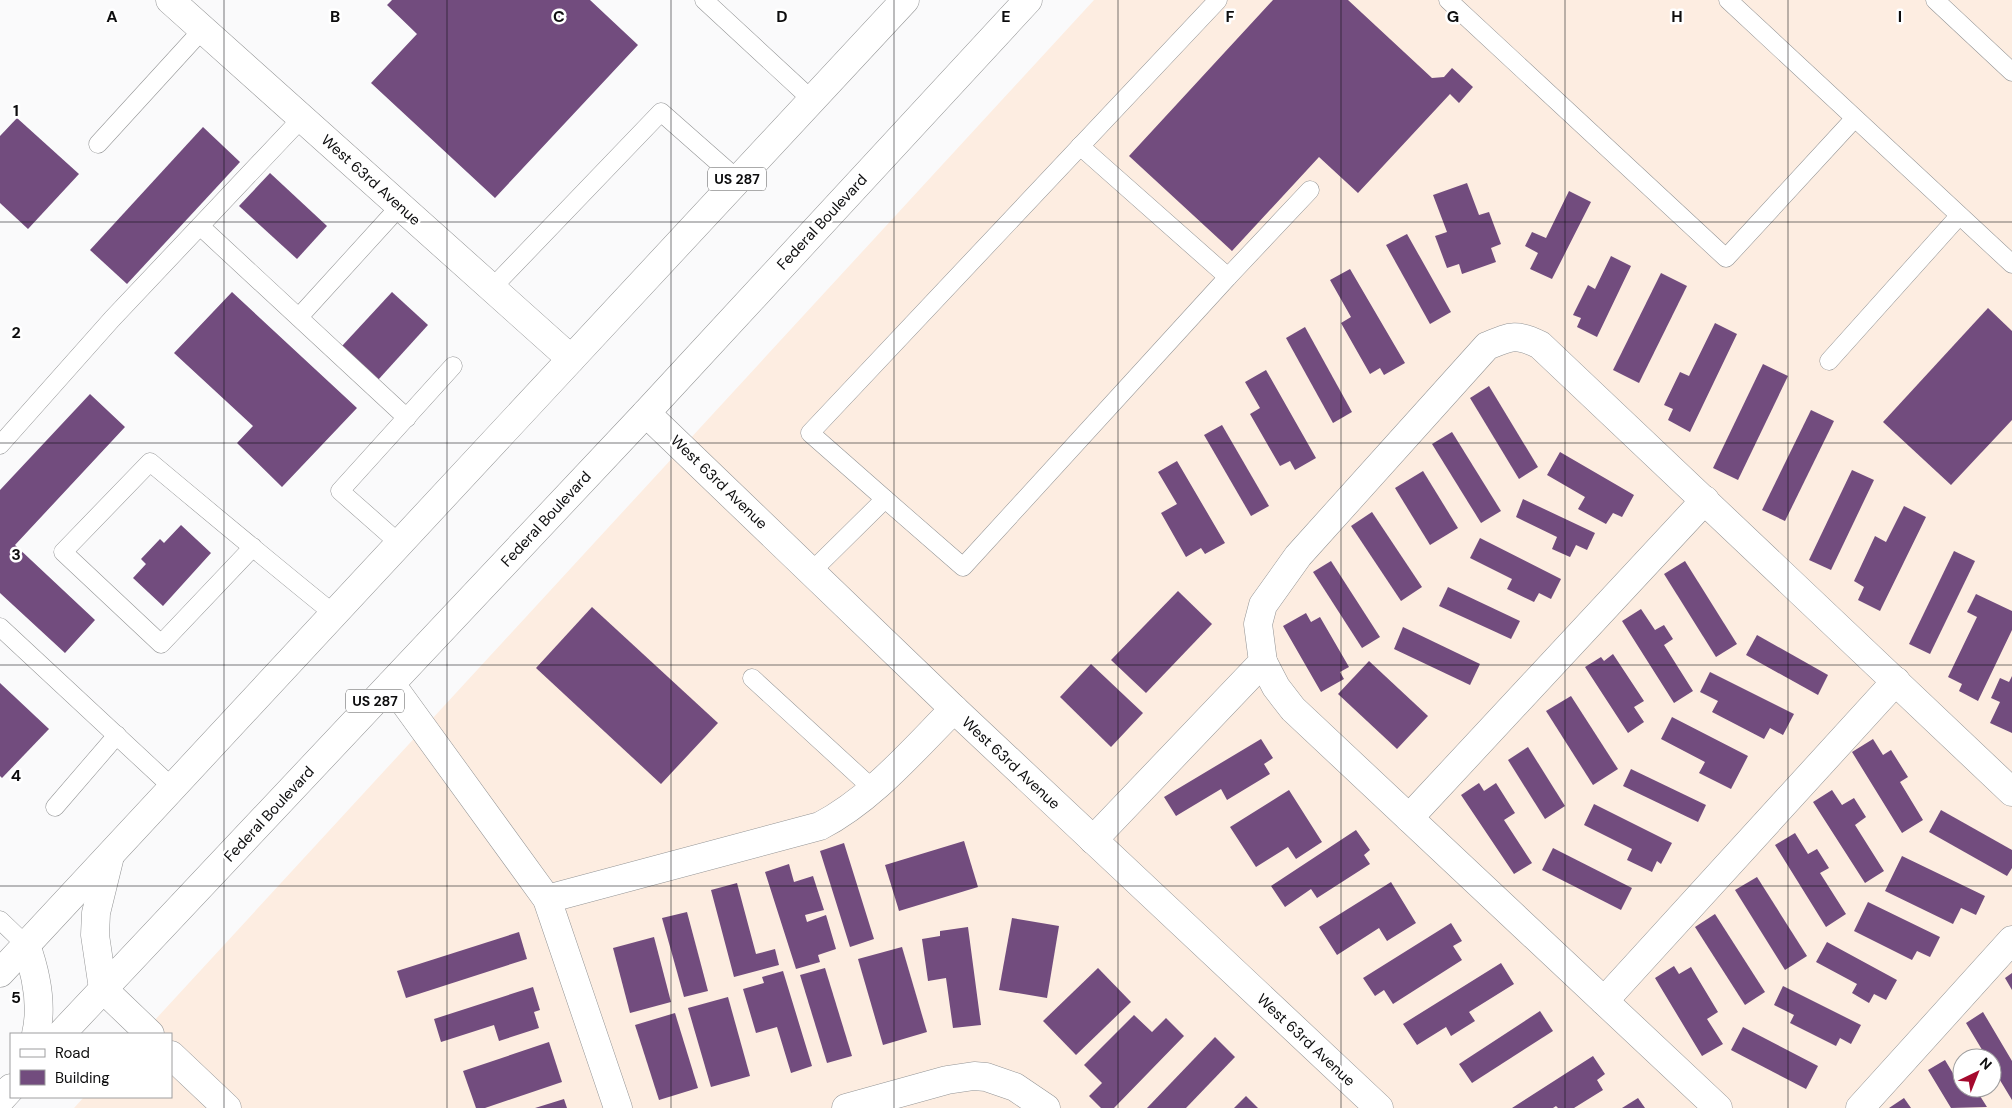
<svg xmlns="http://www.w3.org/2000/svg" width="2012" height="1108" viewBox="0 0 2012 1108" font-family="'DM Sans',sans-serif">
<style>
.industrial{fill:#fdede1;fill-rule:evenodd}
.building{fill:#724c7e}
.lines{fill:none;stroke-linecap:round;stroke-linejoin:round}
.lane-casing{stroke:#939495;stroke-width:19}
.street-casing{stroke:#939495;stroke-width:29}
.primary-casing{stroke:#939495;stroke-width:29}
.lane{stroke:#fff;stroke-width:18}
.street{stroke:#fff;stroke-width:28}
.primary{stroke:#fff;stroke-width:28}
.grid{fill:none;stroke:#0d0d0e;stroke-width:1;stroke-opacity:0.55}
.labels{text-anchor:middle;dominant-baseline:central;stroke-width:5;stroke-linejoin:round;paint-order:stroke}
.shield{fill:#fff;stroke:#565656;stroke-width:1}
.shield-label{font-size:14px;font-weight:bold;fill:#0d0d0e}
.street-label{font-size:15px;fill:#0d0d0e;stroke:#fff}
.grid-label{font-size:16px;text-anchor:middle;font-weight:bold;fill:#0d0d0e;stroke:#fff;stroke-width:5;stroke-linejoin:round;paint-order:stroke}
</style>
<rect width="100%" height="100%" fill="#fafafb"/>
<path class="industrial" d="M 1094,0 L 2012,0 L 2012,1108 L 74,1108 L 84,1097 L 171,1097 L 171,1034 L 142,1034 ZM 1962,1058 L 1992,1058 L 1992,1088 L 1962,1088 Z"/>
<g class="building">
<polygon points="392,0 590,0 638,45 495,198 371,83 417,34 387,5"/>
<polygon points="1273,0 1348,0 1432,78 1444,77 1452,68 1473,87 1459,103 1450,94 1358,193 1319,157 1232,251 1129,156"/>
<polygon points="17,118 79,174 28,229 0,203 0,136"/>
<polygon points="203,127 240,162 127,284 90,250"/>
<polygon points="270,173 327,226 297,259 239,206"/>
<polygon points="1467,183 1479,215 1489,212 1501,244 1491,248 1496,262 1462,274 1459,264 1447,268 1435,236 1447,232 1433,195"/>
<polygon points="1569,191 1591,202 1552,279 1530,269 1538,253 1525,246 1532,232 1546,238"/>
<polygon points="1407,234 1451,312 1430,324 1386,245"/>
<polygon points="1611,256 1631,266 1597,337 1577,327 1581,318 1573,315 1588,285 1595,289"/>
<polygon points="1350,269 1405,363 1384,375 1380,368 1370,374 1341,323 1351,317 1330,280"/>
<polygon points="1661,273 1687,286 1639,383 1613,370"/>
<polygon points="232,292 357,408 282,487 237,443 253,426 174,353"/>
<polygon points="392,292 428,325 378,380 342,346"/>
<polygon points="1988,308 2012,331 2012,420 1951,485 1883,422"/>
<polygon points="1715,323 1737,334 1690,432 1668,420 1673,409 1664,405 1680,372 1689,376"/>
<polygon points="1305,327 1352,412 1333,423 1286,338"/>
<polygon points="1763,364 1788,376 1738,480 1713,468"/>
<polygon points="1266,370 1316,458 1295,470 1290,461 1280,466 1250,414 1260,408 1245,382"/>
<polygon points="1489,386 1538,467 1519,479 1470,398"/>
<polygon points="90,394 125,427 15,545 95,620 65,653 0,593 0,490"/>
<polygon points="1811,410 1834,421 1785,521 1762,510"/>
<polygon points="1222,425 1269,506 1251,516 1204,435"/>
<polygon points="1452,432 1501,511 1481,523 1432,444"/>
<polygon points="1560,452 1634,495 1622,517 1613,513 1606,524 1578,509 1585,497 1547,475"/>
<polygon points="1177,461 1225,543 1205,554 1201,548 1186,557 1161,513 1177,504 1158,472"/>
<polygon points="1852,470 1874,480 1831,570 1809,560"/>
<polygon points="1423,471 1458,528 1430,545 1395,488"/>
<polygon points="1523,499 1595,533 1587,550 1576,545 1570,557 1552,549 1557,537 1516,517"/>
<polygon points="1904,506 1926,517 1880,611 1858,600 1864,587 1854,581 1875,536 1886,542"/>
<polygon points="1372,512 1422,587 1401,601 1351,526"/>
<polygon points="181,525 211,553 163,606 133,578 146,564 141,559 160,539 164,543"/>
<polygon points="1480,538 1561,579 1551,599 1539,593 1534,602 1507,589 1512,579 1470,558"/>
<polygon points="1954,551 1975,561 1930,654 1909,644"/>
<polygon points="1331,561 1380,637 1362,648 1313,572"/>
<polygon points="1685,561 1737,644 1716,657 1664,574"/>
<polygon points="1448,587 1520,621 1511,639 1439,606"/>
<polygon points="1178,591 1212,624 1146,693 1111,660"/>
<polygon points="1976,594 2012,611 2012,630 1978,701 1959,691 1962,684 1948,677 1977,617 1967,612"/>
<polygon points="592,607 718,723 661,784 536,668"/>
<polygon points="1641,609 1655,630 1664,625 1673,639 1664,645 1693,691 1674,703 1622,621"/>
<polygon points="1306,613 1311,622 1320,617 1349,667 1340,672 1344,679 1321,692 1283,626"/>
<polygon points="1403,627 1480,664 1470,685 1394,649"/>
<polygon points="1757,635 1828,675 1818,695 1746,655"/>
<polygon points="1613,654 1644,701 1634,707 1644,722 1628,733 1585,667 1601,657 1604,661"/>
<polygon points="1369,661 1428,716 1397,749 1338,694"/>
<polygon points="1091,664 1143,713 1111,747 1060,697"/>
<polygon points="1710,672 1794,714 1783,735 1770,728 1764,739 1712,712 1718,701 1700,692"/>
<polygon points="2012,676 2012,733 1990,723 2000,702 1991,698 2000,678 2009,682"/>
<polygon points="0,683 49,729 2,778 0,776"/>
<polygon points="1571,696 1618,769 1593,785 1546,711"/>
<polygon points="1672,717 1748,756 1731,789 1699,773 1705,762 1661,739"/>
<polygon points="1261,739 1273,758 1264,764 1270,774 1227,800 1221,789 1176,816 1164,797"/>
<polygon points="1873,739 1883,755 1891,750 1908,777 1900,782 1923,820 1902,833 1852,752"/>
<polygon points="1528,747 1565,806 1545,819 1508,760"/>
<polygon points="1631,769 1706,805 1698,822 1623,786"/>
<polygon points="1479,783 1484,791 1496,783 1515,813 1504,820 1532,863 1514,874 1461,795"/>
<polygon points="1289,790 1322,842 1296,859 1288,847 1256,867 1230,827"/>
<polygon points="1832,790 1842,805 1854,798 1866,817 1855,825 1884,871 1865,883 1813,802"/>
<polygon points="1594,804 1672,843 1661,864 1657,861 1652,872 1627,860 1632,849 1584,825"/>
<polygon points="1941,810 2012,850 2012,868 2007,876 1929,832"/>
<polygon points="1356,830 1370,850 1364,855 1370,864 1317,898 1311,889 1285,907 1271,886"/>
<polygon points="1795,833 1808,854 1817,849 1829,868 1820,873 1846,914 1826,927 1775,845"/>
<polygon points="964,841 978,887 899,911 885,865"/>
<polygon points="844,843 874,939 850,947 820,851"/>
<polygon points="1553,848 1632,888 1621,910 1542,870"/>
<polygon points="1902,856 1985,896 1976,915 1961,908 1953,924 1885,891"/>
<polygon points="789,864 794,882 813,876 824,910 805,915 807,922 826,915 836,949 818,955 820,962 796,969 765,872"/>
<polygon points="1757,877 1807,956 1785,970 1735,890"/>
<polygon points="1391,882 1416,923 1387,941 1379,928 1337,955 1319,927"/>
<polygon points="737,883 756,954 775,949 779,965 734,977 711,890"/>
<polygon points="1868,902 1940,937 1930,957 1917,951 1912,960 1854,931"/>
<polygon points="687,912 708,991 684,997 662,918"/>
<polygon points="1715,914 1765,992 1745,1005 1695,927"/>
<polygon points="1012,918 1059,926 1047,998 999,990"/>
<polygon points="1451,923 1462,941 1453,946 1462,960 1393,1004 1384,990 1375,996 1363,978"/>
<polygon points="968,927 981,1025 953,1028 946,978 928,981 922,939 940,936 940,931"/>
<polygon points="519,932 527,959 406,998 397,971"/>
<polygon points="654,937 671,1002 630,1013 613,948"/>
<polygon points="1827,942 1897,980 1886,1000 1874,994 1869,1003 1852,993 1857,984 1816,962"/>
<polygon points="902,947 927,1032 883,1045 858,959"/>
<polygon points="1501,963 1514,984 1469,1012 1475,1021 1451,1036 1446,1027 1417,1045 1403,1024"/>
<polygon points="1674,966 1679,974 1691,967 1718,1012 1707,1019 1723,1044 1702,1056 1655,978"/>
<polygon points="825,968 852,1056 827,1063 800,975"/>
<polygon points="1098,968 1131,1002 1076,1055 1043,1021"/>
<polygon points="783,971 812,1066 791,1073 777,1027 756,1033 743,989 764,983 762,977"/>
<polygon points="2012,973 2012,990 2005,978"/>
<polygon points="1783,986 1861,1025 1851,1044 1840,1038 1836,1046 1790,1023 1794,1015 1774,1005"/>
<polygon points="533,987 540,1010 534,1012 539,1028 499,1041 494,1025 441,1042 434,1019"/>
<polygon points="728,997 750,1076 711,1087 688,1008"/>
<polygon points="1540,1011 1553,1031 1472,1083 1459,1064"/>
<polygon points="1983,1012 2012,1061 2012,1100 1992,1067 1992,1058 1987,1058 1966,1023"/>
<polygon points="675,1013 698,1088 659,1100 635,1025"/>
<polygon points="1134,1015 1152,1032 1166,1018 1184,1036 1114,1108 1101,1108 1089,1096 1102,1083 1084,1065"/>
<polygon points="1743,1027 1818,1066 1806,1089 1731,1050"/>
<polygon points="1215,1037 1235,1057 1186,1108 1147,1108"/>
<polygon points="549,1042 562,1082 485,1108 476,1108 463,1071"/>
<polygon points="1593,1056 1605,1074 1597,1080 1603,1090 1574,1108 1558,1108 1556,1106 1553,1108 1512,1108"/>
<polygon points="1945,1060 1954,1075 1962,1070 1962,1088 1975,1088 1987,1107 1951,1108 1928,1070"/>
<polygon points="1246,1096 1258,1108 1234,1108"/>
<polygon points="1638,1098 1645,1108 1622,1108"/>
<polygon points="1904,1098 1911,1108 1889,1108"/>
<polygon points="564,1099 567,1108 535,1108"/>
</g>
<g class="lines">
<g class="lane-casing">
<g id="lane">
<polyline points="704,0 811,99"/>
<polyline points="1448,0 1726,258 1854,119"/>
<polyline points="1728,0 2012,264"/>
<polyline points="1935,0 2012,72"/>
<polyline points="98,144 203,29"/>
<polyline points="200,226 407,418"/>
<polyline points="1228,277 1310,190"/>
<polyline points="492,288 661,112 737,179"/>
<polyline points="299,317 400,206"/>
<polyline points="1829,361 1959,216"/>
<polyline points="0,445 112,319 302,118"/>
<polyline points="885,499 963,567 1228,277 1080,146"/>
<polyline points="400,544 340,491 453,366"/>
<path d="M 253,547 L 161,644 L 63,552 L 150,462 C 211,513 272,564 334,614"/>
<polyline points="812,571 885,499 810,433 1218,0"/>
<polyline points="0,627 172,787"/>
<polyline points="752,678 873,789"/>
<polyline points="55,807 117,735"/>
<polyline points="0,920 26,945"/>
</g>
</g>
<g class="street-casing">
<g id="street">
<polyline points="170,0 571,359"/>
<polyline points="646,413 954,709 1379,1108"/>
<polyline points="1263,662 1276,687 1293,709 1718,1108"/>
<polyline points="391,684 547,899 618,1108"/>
<polyline points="1409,818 1705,500"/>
<path d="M 1093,840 L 1263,662 L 1258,624 L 1263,605 L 1298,556 L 1487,346 C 1511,336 1516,333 1540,345 L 2012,792"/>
<path d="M 547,899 L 820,826 C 872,799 913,750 954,709"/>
<polyline points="103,989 150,1034"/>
<polyline points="1604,1001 1896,681"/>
<polyline points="171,1055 227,1108"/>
<polyline points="846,1108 947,1080 974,1076 986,1077 1015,1087 1046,1108"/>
<polyline points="1860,1108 2012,940"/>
</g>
</g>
<g class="primary-casing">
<g id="primary">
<path d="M 26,945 C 36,973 43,1004 36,1034"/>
<polyline points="0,973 905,0"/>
<polyline points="103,989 95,935 96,913 110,856"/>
<polyline points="61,1034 646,413 1028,0"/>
<polyline points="0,1100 11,1088"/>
</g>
</g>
<use href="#lane" class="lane"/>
<use href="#street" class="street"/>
<use href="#primary" class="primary"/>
</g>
<path class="grid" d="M 224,0 L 224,1108M 447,0 L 447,1108M 671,0 L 671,1108M 894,0 L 894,1108M 1118,0 L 1118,1108M 1341,0 L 1341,1108M 1565,0 L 1565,1108M 1788,0 L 1788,1108M 0,222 L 2012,222M 0,443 L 2012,443M 0,665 L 2012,665M 0,886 L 2012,886"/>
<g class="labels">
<g class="shield">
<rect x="708" y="167.5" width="58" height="23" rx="4"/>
<rect x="346" y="689.5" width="58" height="23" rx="4"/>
</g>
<g class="shield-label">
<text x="737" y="179">US 287</text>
<text x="375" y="701">US 287</text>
</g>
<g class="street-label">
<text transform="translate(371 180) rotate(42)">West 63rd Avenue</text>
<text transform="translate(822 222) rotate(-47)">Federal Boulevard</text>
<text transform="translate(719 482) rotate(44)">West 63rd Avenue</text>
<text transform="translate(546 519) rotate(-47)">Federal Boulevard</text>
<text transform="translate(1011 763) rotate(43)">West 63rd Avenue</text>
<text transform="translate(269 814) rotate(-47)">Federal Boulevard</text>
<text transform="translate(1306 1040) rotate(43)">West 63rd Avenue</text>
</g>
</g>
<g class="grid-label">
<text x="112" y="22">A</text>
<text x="335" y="22">B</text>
<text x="559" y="22">C</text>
<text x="782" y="22">D</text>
<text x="1006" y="22">E</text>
<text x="1230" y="22">F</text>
<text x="1453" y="22">G</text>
<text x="1677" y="22">H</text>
<text x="1900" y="22">I</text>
<text x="16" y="116">1</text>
<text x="16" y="338">2</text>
<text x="16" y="560">3</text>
<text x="16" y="781">4</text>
<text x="16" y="1003">5</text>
</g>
<rect x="10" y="1033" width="162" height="65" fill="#ffffff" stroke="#9e9e9f"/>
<rect x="20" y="1049" width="25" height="8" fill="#ffffff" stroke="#9e9e9f"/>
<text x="55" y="1058" font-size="15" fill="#0d0d0e">Road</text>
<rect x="20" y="1070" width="25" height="15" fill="#724c7e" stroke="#9e9e9f"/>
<text x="55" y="1083" font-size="15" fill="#0d0d0e">Building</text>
<g transform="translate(1977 1073) rotate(43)"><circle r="24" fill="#ffffff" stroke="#9e9e9f"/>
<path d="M0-4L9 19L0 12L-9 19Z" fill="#a5092d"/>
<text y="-8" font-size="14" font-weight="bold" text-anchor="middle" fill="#0d0d0e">N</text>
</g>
</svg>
